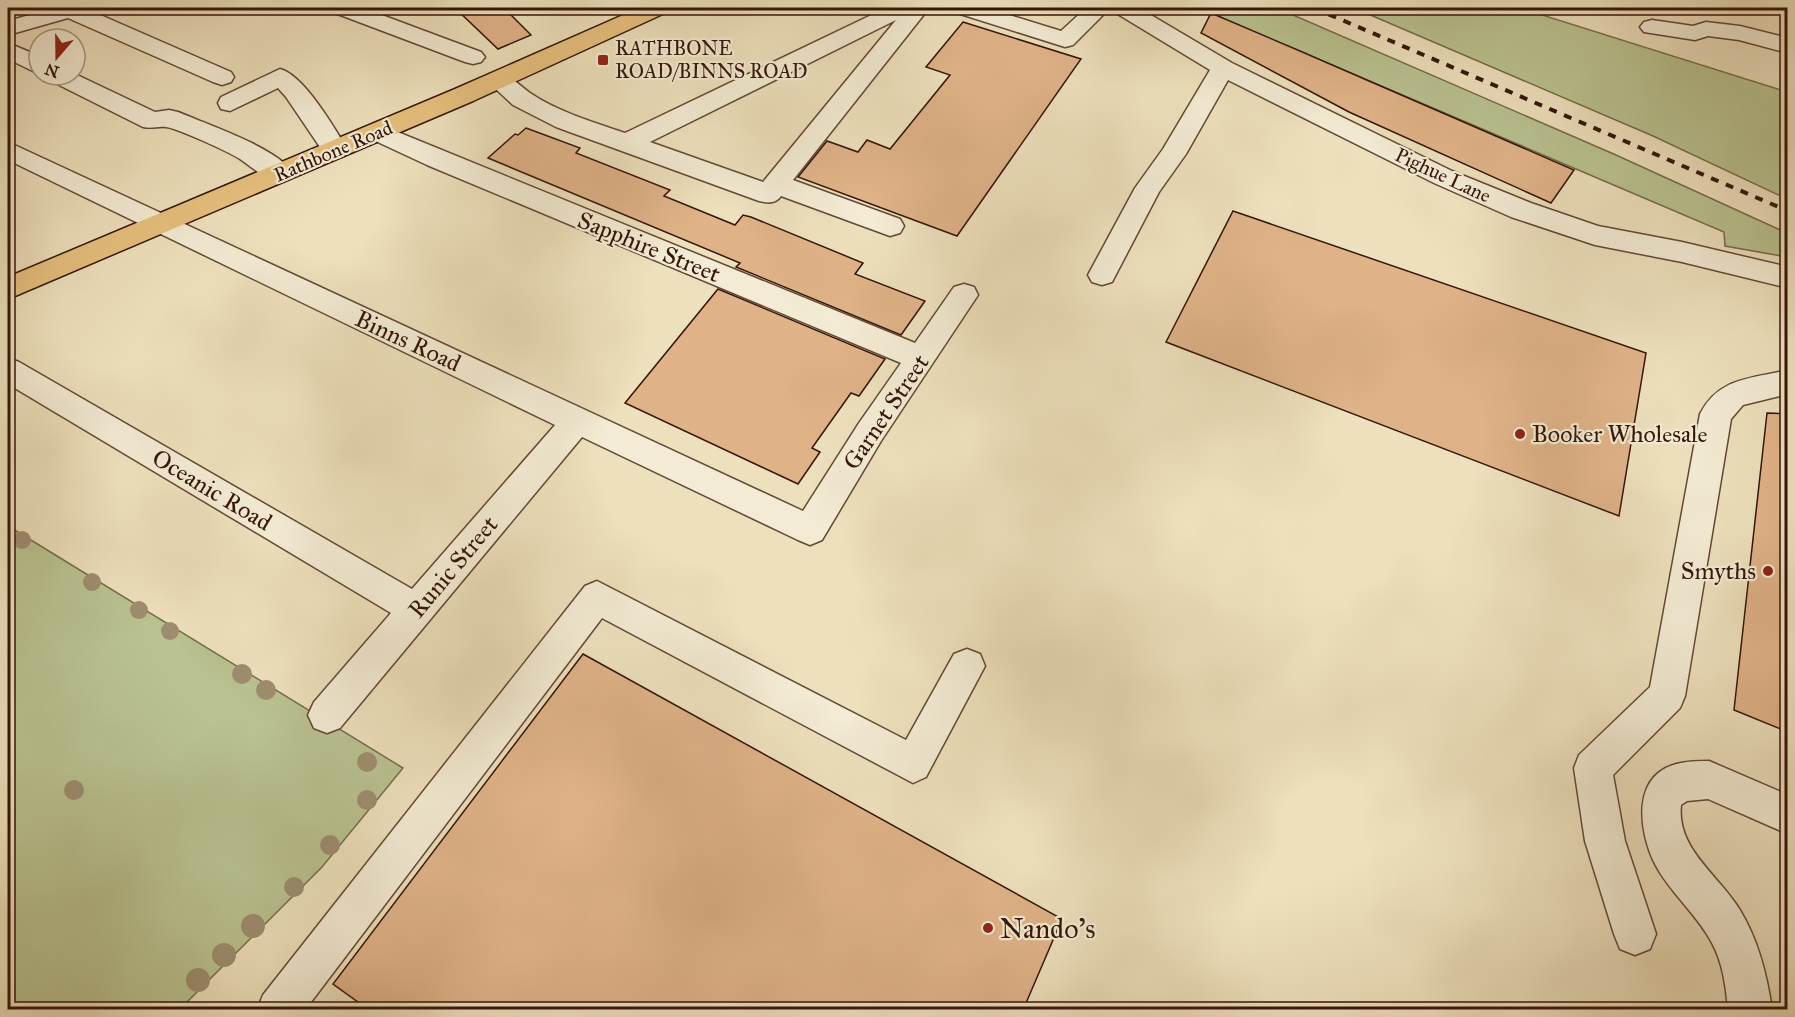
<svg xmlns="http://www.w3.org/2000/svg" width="1795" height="1017" viewBox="0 0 1795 1017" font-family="'IM FELL Great Primer',serif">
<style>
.green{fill:#b9c290;stroke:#766c4c;stroke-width:1.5}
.building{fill:#dfb288;stroke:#341508;stroke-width:1.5}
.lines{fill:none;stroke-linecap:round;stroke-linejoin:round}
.minor-casing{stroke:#624835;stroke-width:3}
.major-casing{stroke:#341508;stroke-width:3}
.minor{fill:#f3ebd3;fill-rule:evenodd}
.major{fill:#e6c07e;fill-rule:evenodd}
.rail{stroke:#341508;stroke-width:4;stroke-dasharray:8 8;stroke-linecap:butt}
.tree{fill:#9d8d70}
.poi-dot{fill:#8f2418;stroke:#f3ebd3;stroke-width:2}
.labels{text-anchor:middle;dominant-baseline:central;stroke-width:4.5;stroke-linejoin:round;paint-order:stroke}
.far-poi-label{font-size:20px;fill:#341508;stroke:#f3ebd3;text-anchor:start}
.far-street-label{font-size:20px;fill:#341508;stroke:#f3ebd3}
.street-label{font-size:24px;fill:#341508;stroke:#f3ebd3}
.poi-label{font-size:24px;fill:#341508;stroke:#f3ebd3;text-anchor:start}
.near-poi-label{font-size:28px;fill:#341508;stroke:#f3ebd3;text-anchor:start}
</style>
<rect width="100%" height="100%" fill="#ede0bc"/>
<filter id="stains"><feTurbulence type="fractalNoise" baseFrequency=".00333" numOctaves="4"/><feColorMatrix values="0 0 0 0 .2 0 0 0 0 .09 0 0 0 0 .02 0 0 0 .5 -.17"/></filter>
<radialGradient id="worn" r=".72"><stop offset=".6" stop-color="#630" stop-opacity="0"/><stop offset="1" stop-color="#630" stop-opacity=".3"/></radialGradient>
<g class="green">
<polygon points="1198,8 1277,8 1616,155 1787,233 1787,257 1725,246 1724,232"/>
<polygon points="1354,8 1520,8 1787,92 1787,199 1653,136"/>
<polygon points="8,526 403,768 322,867 180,1009 8,1009"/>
</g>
<g class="building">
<polygon points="455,8 504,8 531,35 498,49"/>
<polygon points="1211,13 1300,51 1574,170 1551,203 1349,112 1201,33"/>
<polygon points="963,22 1081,59 957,236 798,177 827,141 858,152 867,140 890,149 950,75 926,67"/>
<polygon points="526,128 580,148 576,153 670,190 664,196 735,225 743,215 751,217 863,263 855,274 925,301 901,335 736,267 740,263 488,158 515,134 518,135"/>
<polygon points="1233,211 1646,353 1619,516 1166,342"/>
<polygon points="718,289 885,359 859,396 851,393 812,448 820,452 798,484 625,403"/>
<polygon points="1767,413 1788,414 1788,732 1734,710"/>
<polygon points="583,654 1062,919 1023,1010 369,1010 333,984"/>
</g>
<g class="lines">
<g class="minor-casing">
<g id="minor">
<polygon points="55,8 90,8 89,10 231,72 234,77 231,82 222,85 213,82 68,18 8,35 8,21"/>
<polygon points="332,8 363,8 481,52 485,57 481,62 473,64 465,62 335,13"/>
<path d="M 886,8 L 929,8 L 793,180 L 900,219 L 904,226 L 900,233 L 890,236 L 781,196 C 775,204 768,203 759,201 L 556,127 L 513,105 L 486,80 L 489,75 C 507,70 516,83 530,93 C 558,112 593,122 625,133 ZM 896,20 L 763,182 L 650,142 Z"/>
<polygon points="954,8 987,8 1061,31 1086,8 1110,8 1073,45 1065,47 957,13"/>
<polygon points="1113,8 1139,8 1232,63 1452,171 1531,203 1598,226 1682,242 1788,267 1788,288 1682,262 1595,245 1511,217 1434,183 1228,80 1186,154 1159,192 1112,282 1102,285 1092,282 1088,275 1135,188 1163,149 1210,70 1116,13"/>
<polygon points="1652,20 1693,26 1706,22 1740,26 1788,38 1788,53 1739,40 1708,36 1695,40 1644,32 1640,27 1644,22"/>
<polygon points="8,43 39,56 39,74 8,59"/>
<path d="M 280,69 C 305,76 334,128 348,150 L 344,156 L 335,159 L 326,156 L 286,97 L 278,88 L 230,111 L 221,109 L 218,103 L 221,97 Z"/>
<path d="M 75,74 L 155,112 L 169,110 L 178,112 C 206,124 278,148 293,173 L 289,179 C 270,185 255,169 240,159 C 229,152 177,128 166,127 C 158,126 152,129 143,127 L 49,80 L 46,75 Z"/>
<polygon points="378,124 915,343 954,287 964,284 974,287 978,295 881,441 822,540 810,545 798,540 582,437 340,728 327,733 314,728 308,715 314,702 391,613 8,384 8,358 19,362 412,589 555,425 8,160 8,142 803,511 859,423 901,363 427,165 369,138 365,132 369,126"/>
<path d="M 1788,370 L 1788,394 L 1743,405 L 1731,419 L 1685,696 L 1680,708 L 1613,775 L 1625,841 L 1656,934 L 1650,949 L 1635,955 L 1620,949 L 1614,934 L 1585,841 L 1574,768 L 1579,755 L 1650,687 L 1700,414 C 1719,377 1751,379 1788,370 Z"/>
<polygon points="597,581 906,740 954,654 967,649 980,654 985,666 926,777 913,783 602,618 305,1010 257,1010 263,995 585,586"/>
<path d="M 1709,761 L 1788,795 L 1788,834 L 1708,799 L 1687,801 L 1681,805 C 1676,849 1719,875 1740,910 C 1758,940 1767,974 1772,1010 L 1728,1010 C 1726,987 1723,963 1712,943 C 1697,914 1670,893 1655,864 C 1638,830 1631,772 1681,763 C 1690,761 1700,761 1709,761 Z"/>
</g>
</g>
<g class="major-casing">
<polygon id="major" points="639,8 668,8 665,13 473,101 8,299 8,277 455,89"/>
</g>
<use href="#minor" class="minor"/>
<use href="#major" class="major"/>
<polyline class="rail" points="1314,8 1788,211"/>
</g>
<g class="tree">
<circle cx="22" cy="540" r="9"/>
<circle cx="92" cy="582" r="9"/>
<circle cx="139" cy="610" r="9"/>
<circle cx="170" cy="631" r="9"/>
<circle cx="242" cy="674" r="10"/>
<circle cx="266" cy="690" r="10"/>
<circle cx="367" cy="762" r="10"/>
<circle cx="74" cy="790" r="10"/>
<circle cx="367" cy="800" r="10"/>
<circle cx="330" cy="845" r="10"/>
<circle cx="294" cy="887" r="10"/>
<circle cx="253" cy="926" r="12"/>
<circle cx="224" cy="955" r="12"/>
<circle cx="198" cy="980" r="12"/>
</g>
<g class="poi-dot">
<rect x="597" y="54" width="12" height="12" rx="3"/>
<circle cx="1520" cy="434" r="6"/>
<circle cx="1768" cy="571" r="6"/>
<circle cx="988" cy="928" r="6"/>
</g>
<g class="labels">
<g class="far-poi-label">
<text x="615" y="48">RATHBONE<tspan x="615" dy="23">ROAD/BINNS ROAD</tspan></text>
</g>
<g class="far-street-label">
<text transform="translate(333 151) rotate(-23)">Rathbone Road</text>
<text transform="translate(1443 175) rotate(25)">Pighue Lane</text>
</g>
<g class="street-label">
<text transform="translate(649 247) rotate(22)">Sapphire Street</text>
<text transform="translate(408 341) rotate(25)">Binns Road</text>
<text transform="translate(886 412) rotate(-56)">Garnet Street</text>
<text transform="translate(212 490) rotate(31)">Oceanic Road</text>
<text transform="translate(453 567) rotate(-50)">Runic Street</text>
</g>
<g class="poi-label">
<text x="1532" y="434">Booker Wholesale</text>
<text x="1756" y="571" text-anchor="end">Smyths</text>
</g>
<g class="near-poi-label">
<text x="1000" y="928">Nando's</text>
</g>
</g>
<rect width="1795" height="1017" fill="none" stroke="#ede0bc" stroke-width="30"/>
<rect x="9" y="9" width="1777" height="999" fill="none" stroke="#341508" stroke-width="3"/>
<rect x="15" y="15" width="1765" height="987" fill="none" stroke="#341508" stroke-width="1.5"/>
<g transform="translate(57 57) rotate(200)"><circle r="28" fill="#f3ebd3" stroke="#a79582" stroke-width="1.5"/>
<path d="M0-4.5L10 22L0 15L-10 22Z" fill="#8f2418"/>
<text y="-9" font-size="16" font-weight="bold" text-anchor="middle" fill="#341508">N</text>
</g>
<rect width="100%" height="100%" filter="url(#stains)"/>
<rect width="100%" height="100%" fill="url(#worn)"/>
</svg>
